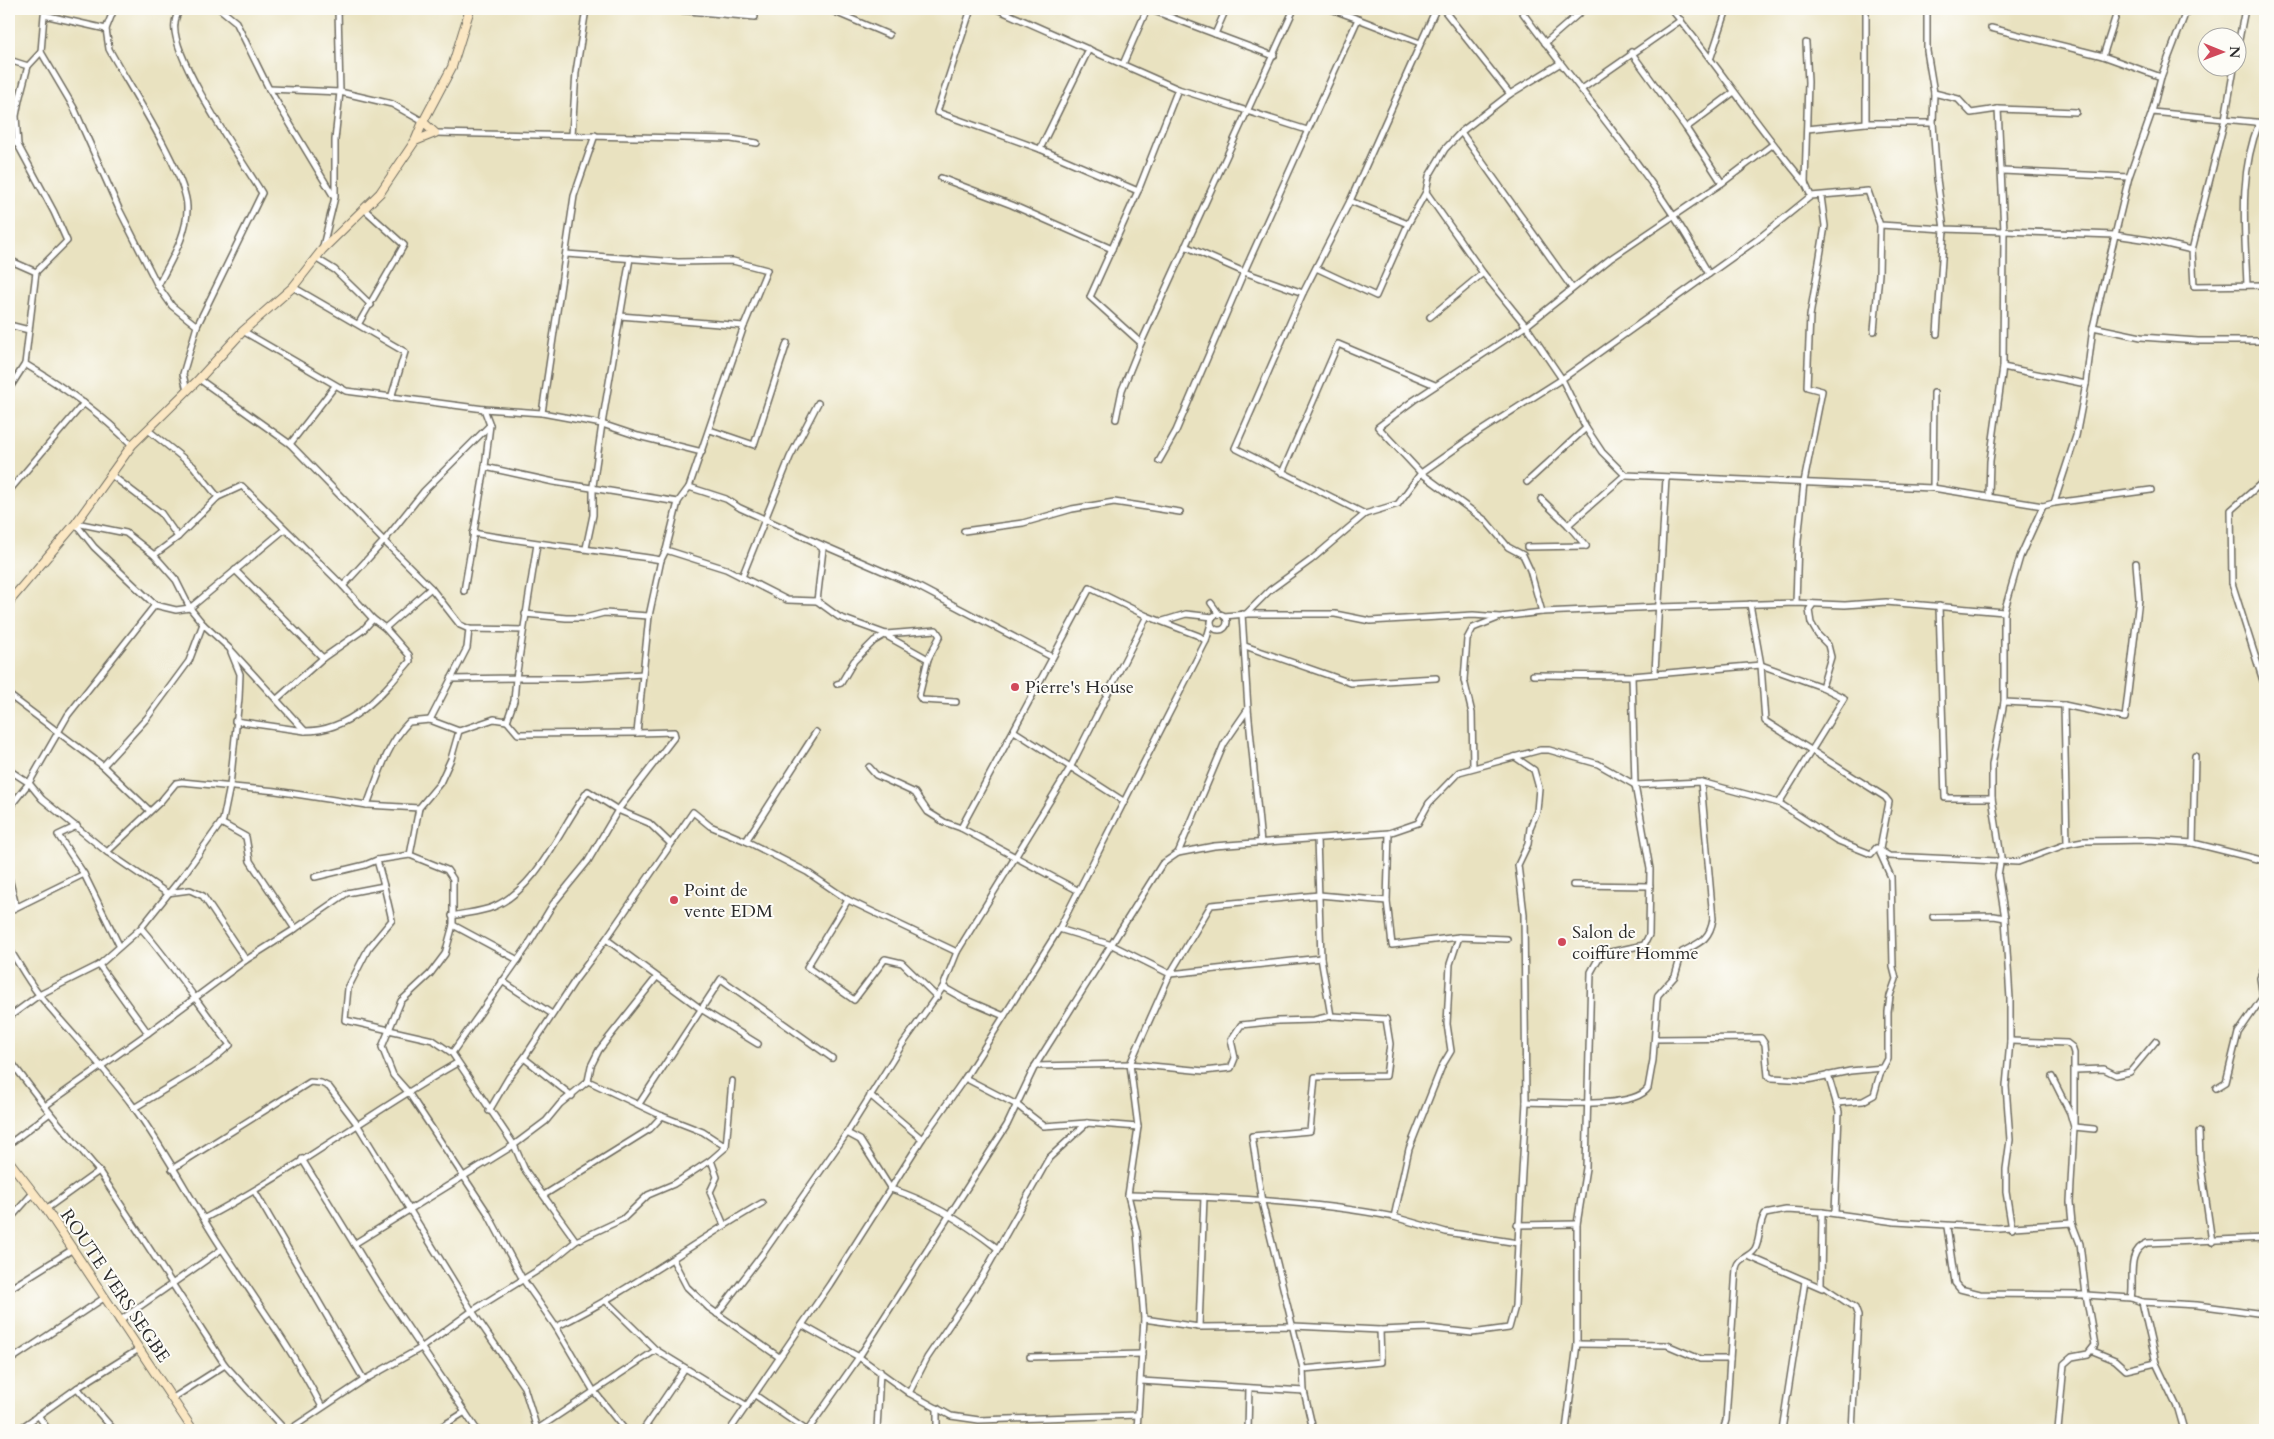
<svg xmlns="http://www.w3.org/2000/svg" width="2274" height="1439" viewBox="0 0 2274 1439" font-family="Cardo,serif">
<style>
.lines{fill:none;stroke-linecap:round;stroke-linejoin:round}
.street-casing{stroke:#6e6b5f;stroke-width:8}
.secondary-casing{stroke:#6e6b5f;stroke-width:10}
.street{stroke:#fff;stroke-width:5}
.secondary{stroke:#fbe7c3;stroke-width:8}
.poi-dot{fill:#d1495b;stroke:#fdfcf7;stroke-width:2}
.labels{text-anchor:middle;dominant-baseline:central;stroke-width:4;stroke-linejoin:round;paint-order:stroke}
.poi-label{font-size:18px;fill:#2b2b2b;stroke:#fdfcf7;text-anchor:start}
.street-label{font-size:18px;fill:#2b2b2b;stroke:#fdfcf7}
</style>
<rect width="100%" height="100%" fill="#fdfcf7"/>
<filter id="ink" filterUnits="userSpaceOnUse"><feTurbulence type="fractalNoise" baseFrequency=".02" numOctaves="2"/><feDisplacementMap in="SourceGraphic" scale="10" xChannelSelector="R" yChannelSelector="G"/><feConvolveMatrix kernelMatrix="1 2 1 2 8 2 1 2 1" color-interpolation-filters="sRGB"/></filter>
<filter id="wash" filterUnits="userSpaceOnUse"><feTurbulence type="fractalNoise" baseFrequency=".0096" numOctaves="4" result="noise"/><feDisplacementMap in="SourceGraphic" scale="20" xChannelSelector="R" yChannelSelector="G"/><feGaussianBlur stdDeviation="1.12" result="paint"/><feColorMatrix in="noise" values="0 0 0 0 0 0 0 0 0 0 0 0 0 0 0 0 0 1.4 0 .05"/><feComposite in="paint" operator="in"/></filter>
<g filter="url(#wash)">
<rect width="100%" height="100%" fill="#e9e2c0"/>
</g>
<g filter="url(#ink)">
<g class="lines">
<g class="street-casing">
<g id="street">
<path d="M 114,9 L 106,29 L 109,49 C 127,83 187,174 187,207 C 188,235 169,263 158,286"/>
<path d="M 180,9 C 178,13 175,18 175,23 C 169,55 243,162 262,193 L 197,326"/>
<polyline points="220,9 236,22 269,89 334,197"/>
<polyline points="667,9 755,17"/>
<polyline points="828,9 889,35"/>
<polyline points="971,9 937,112 1040,149 1138,191"/>
<polyline points="997,9 1178,89 1307,130"/>
<polyline points="1149,9 1215,34"/>
<polyline points="1226,9 1215,34 1274,56"/>
<polyline points="1331,9 1358,19"/>
<polyline points="1443,9 1510,94"/>
<path d="M 1520,9 C 1570,78 1626,143 1673,215 C 1686,234 1697,254 1709,274"/>
<path d="M 1671,9 C 1718,65 1757,127 1805,183"/>
<polyline points="1866,9 1866,123"/>
<polyline points="1991,28 2103,56 2161,77"/>
<polyline points="1545,43 1584,9"/>
<polyline points="1806,43 1808,82 1805,183 1811,196"/>
<polyline points="41,52 74,108 119,209 158,286 172,306 197,326 183,374 187,391"/>
<polyline points="1631,52 1686,128 1722,183"/>
<polyline points="2236,55 2245,9"/>
<polyline points="2103,56 2118,9"/>
<polyline points="1711,57 1727,9"/>
<polyline points="9,60 28,66"/>
<polyline points="1123,64 1147,9"/>
<polyline points="269,89 340,92 392,104 422,121"/>
<polyline points="1582,89 1681,20"/>
<polyline points="1934,93 1958,99 1971,113 1998,109 2076,112"/>
<polyline points="2152,112 2161,77 2187,9"/>
<polyline points="1933,123 1937,179 1944,229 1937,334"/>
<polyline points="1686,128 1734,92"/>
<polyline points="1807,129 1866,123 1933,123 1934,93 1927,51 1927,9"/>
<polyline points="1461,132 1572,288"/>
<polyline points="435,133 731,139 757,143"/>
<polyline points="572,135 576,72 586,9"/>
<path d="M 9,138 L 18,145 L 54,212 L 67,241 L 36,272 L 25,364 C 64,387 100,413 132,445"/>
<polyline points="18,145 16,116 19,100 28,66 41,52 44,15 106,29"/>
<polyline points="1040,149 1089,49"/>
<polyline points="2002,171 2129,177"/>
<polyline points="941,178 1012,205 1112,249"/>
<polyline points="1426,192 1483,273 1526,326 1562,379 1586,428 1602,452 1625,475 1933,488 2043,506"/>
<polyline points="1350,201 1408,224"/>
<polyline points="1185,246 1244,272 1303,293"/>
<polyline points="322,250 335,197 335,140 340,92 338,9"/>
<polyline points="2192,250 2225,119 2234,68"/>
<polyline points="317,259 335,270 371,305"/>
<polyline points="9,260 36,272"/>
<polyline points="1316,268 1376,296 1408,224 1426,192 1429,176 1445,149 1461,132 1510,94 1559,64"/>
<path d="M 2247,285 C 2245,230 2238,175 2259,123"/>
<polyline points="293,287 405,352 391,398"/>
<polyline points="620,316 744,326"/>
<polyline points="1430,317 1483,273"/>
<polyline points="359,323 404,245 364,209"/>
<polyline points="9,325 29,330"/>
<polyline points="2093,327 2141,337 2198,341 2265,341"/>
<polyline points="243,331 346,391 484,409 542,413 602,424 638,436 702,452"/>
<polyline points="1874,331 1879,274 1880,225"/>
<polyline points="1141,343 1090,297 1138,191 1178,89"/>
<polyline points="2003,367 2086,384"/>
<polyline points="199,379 290,444 384,541 343,586"/>
<polyline points="9,389 25,364"/>
<polyline points="542,413 574,196 595,135"/>
<polyline points="1116,419 1122,390 1141,343 1294,9"/>
<polyline points="490,425 424,491 384,541 431,588 460,625 469,629 523,630"/>
<polyline points="148,430 193,466 218,497"/>
<polyline points="710,430 754,445 787,343"/>
<polyline points="290,444 335,386"/>
<polyline points="1159,461 1176,431 1244,272 1358,19 1420,43"/>
<polyline points="485,467 554,482 678,502"/>
<polyline points="1282,473 1338,344 1435,385"/>
<polyline points="110,474 161,513 178,537"/>
<polyline points="2265,480 2231,510 2232,583 2265,687"/>
<polyline points="1527,482 1586,428"/>
<polyline points="689,487 726,499 740,508 813,541 823,549 817,601"/>
<polyline points="1933,488 1934,393"/>
<polyline points="9,491 84,403"/>
<polyline points="1989,496 1990,461 2003,367 2004,231 1998,109"/>
<polyline points="1541,499 1568,525 1586,546"/>
<polyline points="2054,503 2151,490"/>
<polyline points="1365,514 1235,448 1303,293 1350,201 1436,9"/>
<path d="M 76,523 L 126,533 L 154,555 L 176,580 L 190,608 L 203,624 L 229,648 L 305,731 C 352,731 382,694 410,661 L 409,655 L 385,628 L 373,619 L 363,630 L 323,658 L 277,699"/>
<polyline points="76,524 94,547 155,605 176,610 190,608 285,529"/>
<polyline points="1568,525 1625,475"/>
<polyline points="964,531 1023,523 1072,509 1114,502 1180,512"/>
<path d="M 473,533 C 536,544 598,550 661,560"/>
<polyline points="813,541 917,586 1052,657"/>
<polyline points="1527,547 1586,546"/>
<polyline points="586,548 593,515 593,486 602,424 630,258"/>
<polyline points="666,550 726,569 787,600 817,601 839,617 886,634 936,630 940,636 928,659 919,696 922,700 956,702"/>
<polyline points="154,555 178,537 218,497 242,486 343,586 373,619"/>
<polyline points="235,570 323,658"/>
<polyline points="742,577 790,457 818,403"/>
<polyline points="464,591 485,467 490,425 484,409"/>
<polyline points="1211,603 1219,614"/>
<polyline points="1796,603 1798,541 1804,482 1822,391 1807,387 1810,316 1825,226 1821,196"/>
<polyline points="1750,604 1761,665 1765,721 1885,797 1889,802 1880,849 1877,848"/>
<polyline points="1813,604 1809,610 1811,623 1818,635 1828,645 1831,657 1822,687"/>
<polyline points="1939,606 1945,798 1992,798"/>
<polyline points="1542,612 1530,570 1523,555 1508,547 1486,521 1421,473 1378,427 1414,400 1526,326 1610,259 1722,183 1772,145"/>
<polyline points="525,614 566,618 585,618 604,613 649,616"/>
<polyline points="1242,614 1248,709 1261,843"/>
<polyline points="1246,614 1270,590 1311,560 1365,514 1398,504 1421,473 1479,432 1562,379 1758,239 1811,196 1868,191 1880,225 1944,229 2115,235 2149,240 2192,250 2194,286 2265,285"/>
<circle cx="1219" cy="622" r="8"/>
<polyline points="1224,616 1246,614 1335,614 1370,621 1473,615 1500,617 1542,612 1659,607 1796,603 1845,605 1886,602 2004,612"/>
<polyline points="1163,621 1186,614 1213,617"/>
<polyline points="385,628 431,588"/>
<polyline points="885,635 928,659"/>
<polyline points="1245,646 1351,683 1436,678"/>
<polyline points="1655,672 1666,478"/>
<polyline points="1533,675 1632,676 1761,665 1822,687 1844,698 1779,803"/>
<polyline points="451,679 516,678 537,544"/>
<polyline points="837,684 841,683 854,661 874,641 886,634"/>
<polyline points="9,695 103,766 149,810"/>
<polyline points="2004,702 2064,705 2125,718 2139,599 2136,563"/>
<polyline points="2064,705 2067,844"/>
<polyline points="430,720 467,648 469,629"/>
<polyline points="235,721 305,731"/>
<polyline points="507,721 518,734 637,733"/>
<polyline points="1014,731 1125,802"/>
<polyline points="1515,757 1534,770 1539,788 1537,811 1530,828 1528,844 1518,865 1524,914 1526,1102 1518,1243"/>
<polyline points="103,766 147,718 189,661 203,624"/>
<polyline points="869,767 876,775 915,793 928,812 944,822 961,828 1079,891"/>
<polyline points="1473,767 1472,713 1464,680 1467,639 1473,628 1498,618"/>
<polyline points="9,770 29,783 42,799 107,852 167,893 190,890 203,896 246,960"/>
<polyline points="367,805 419,808"/>
<polyline points="9,808 29,783 68,715 155,605"/>
<polyline points="77,826 58,835 84,874 119,945"/>
<polyline points="961,828 1090,588 1147,616 1199,636 1206,641"/>
<polyline points="1317,839 1321,958"/>
<polyline points="746,841 816,732"/>
<polyline points="2193,843 2195,756"/>
<path d="M 107,852 L 161,801 L 176,783 L 182,782 L 276,791 L 367,805 C 378,777 387,744 409,722 L 430,720 L 459,731 L 494,719 L 507,721 L 514,701 L 516,678 L 580,678 L 643,674"/>
<polyline points="1178,853 1214,846 1389,833"/>
<polyline points="410,855 419,808 440,783 451,759 459,731"/>
<polyline points="315,877 365,865 377,860 410,855 447,870 453,879 453,925 445,954 430,974 401,1001 382,1047 393,1075 408,1092 487,1212 522,1278 556,1327 593,1390 625,1430"/>
<polyline points="9,878 16,906"/>
<polyline points="1573,885 1650,886"/>
<polyline points="384,886 392,920 368,949 348,988 345,1020 433,1040 452,1053 514,1145 525,1170 576,1241"/>
<polyline points="848,900 807,967 854,1000 885,959 902,963 937,997"/>
<polyline points="9,911 84,874"/>
<path d="M 452,916 C 465,913 481,912 493,907 C 539,888 560,827 588,791 L 618,810 L 649,823 L 671,844"/>
<polyline points="1933,917 1994,916 2005,918"/>
<polyline points="453,925 518,960"/>
<polyline points="295,929 347,893 384,886 377,860"/>
<polyline points="1059,929 1112,945 1170,974 1321,958 1331,1016"/>
<polyline points="606,939 701,1009 758,1044"/>
<polyline points="1507,939 1459,937 1392,945 1387,901 1389,833 1418,823 1429,803 1459,772 1540,750 1549,750 1598,764 1635,785 1701,782 1779,803 1836,840 1871,854 1876,848 1889,856 2018,862 2067,844 2083,841 2149,840 2193,843 2265,861"/>
<path d="M 9,948 C 19,964 28,981 40,996 C 71,1033 104,1067 133,1106 C 166,1151 192,1203 223,1250 C 257,1302 293,1351 322,1407"/>
<polyline points="99,965 148,1033"/>
<polyline points="502,981 552,1014"/>
<polyline points="1004,1016 964,999 943,987 957,952 1070,768 1147,616"/>
<polyline points="9,1017 39,995 99,965 141,928 185,873 223,820 230,786 239,698 240,674 231,652"/>
<polyline points="1655,1039 1761,1038 1765,1044 1768,1076 1772,1078 1807,1080 1850,1071 1883,1068"/>
<polyline points="2010,1041 2067,1043 2072,1047 2074,1053 2074,1127 2070,1202 2072,1223 2080,1244 2086,1295 2095,1345 2088,1354 2072,1357 2064,1364 2058,1430"/>
<polyline points="452,1053 527,947 553,904 588,861 618,810 675,736 674,732 637,733 649,616 661,560 666,550 678,502 689,487 744,326 767,270 733,261 678,262 566,254"/>
<polyline points="524,1058 576,979 606,939 693,812 710,826 746,841 807,872 848,900 957,952"/>
<polyline points="9,1059 50,1113 99,1171 225,1365 285,1430"/>
<polyline points="1035,1066 1130,1064 1204,1071 1231,1068 1235,1058 1231,1040 1241,1025 1278,1021 1314,1020 1331,1016 1386,1019 1390,1044 1386,1076 1315,1077 1310,1131 1252,1136 1262,1202 1303,1369 1304,1391 1313,1430"/>
<polyline points="2075,1070 2104,1069 2116,1075 2130,1072 2156,1041"/>
<polyline points="1828,1075 1839,1112 1835,1213"/>
<polyline points="2052,1077 2070,1113 2074,1127 2094,1129"/>
<polyline points="965,1078 1017,1105 1044,1126 1087,1123 1138,1127"/>
<polyline points="588,1081 662,1116 703,1132 726,1147"/>
<polyline points="2216,1088 2226,1082 2238,1033 2263,997 2260,978 2265,966"/>
<polyline points="870,1095 922,1139"/>
<path d="M 1526,1102 C 1551,1102 1634,1110 1648,1088 L 1653,1060 L 1657,1001 L 1658,995 L 1675,976 L 1682,952 C 1699,943 1710,940 1713,919 L 1701,782"/>
<polyline points="1836,1103 1863,1101 1874,1095 1880,1074 1888,1059 1888,1012 1890,996 1896,979 1893,967 1891,877 1880,853"/>
<polyline points="639,1104 721,979 832,1058"/>
<polyline points="45,1106 148,1033 246,960 295,929 250,861 246,837 221,823"/>
<path d="M 134,1108 L 210,1062 L 230,1045 C 200,1006 173,965 141,928"/>
<polyline points="489,1111 509,1077 524,1058 572,1096"/>
<polyline points="2199,1132 2200,1159 2212,1242"/>
<path d="M 847,1133 L 860,1140 L 891,1189 C 930,1201 965,1223 997,1248"/>
<polyline points="9,1144 50,1113"/>
<polyline points="302,1159 378,1283 477,1430"/>
<polyline points="711,1160 717,1177 710,1192 724,1225"/>
<polyline points="172,1169 310,1082 321,1083 329,1087 357,1124 472,1311 524,1387 537,1429"/>
<polyline points="255,1192 364,1380"/>
<polyline points="544,1195 650,1129 662,1116"/>
<path d="M 1128,1195 C 1216,1197 1307,1200 1394,1217"/>
<polyline points="46,1209 99,1171"/>
<polyline points="1822,1212 1821,1285 1855,1308 1858,1316 1852,1430"/>
<path d="M 205,1218 C 293,1172 371,1112 457,1063"/>
<polyline points="9,1220 33,1193"/>
<polyline points="1517,1225 1577,1224"/>
<polyline points="1947,1227 1955,1283 1960,1289 1980,1294 2086,1295 2131,1298"/>
<polyline points="2012,1229 2006,1192 2006,1169 2010,1140 2006,1086 2010,1041 2010,999 2005,918 1998,875 2001,857 1992,798 1992,765 2004,702 2004,612 2020,557 2043,506 2054,503 2076,436 2086,384 2093,327 2129,177 2152,112 2265,123"/>
<polyline points="354,1244 514,1145 546,1121 560,1104 588,1081 591,1066 599,1050 656,978"/>
<polyline points="1748,1256 1822,1288"/>
<polyline points="673,1260 687,1287 709,1308 779,1357"/>
<polyline points="9,1289 73,1249"/>
<polyline points="607,1302 656,1350 747,1406"/>
<polyline points="2142,1302 2197,1305 2265,1314"/>
<polyline points="717,1314 764,1252 847,1133 902,1045 943,987"/>
<polyline points="1144,1319 1199,1327 1204,1197"/>
<polyline points="119,1321 222,1249"/>
<polyline points="802,1325 859,1357 909,1393 951,1416 979,1420 1138,1415"/>
<path d="M 556,1327 C 628,1292 692,1243 762,1203"/>
<polyline points="1199,1327 1293,1326 1380,1330 1428,1328 1472,1333 1509,1328 1515,1306 1518,1243 1446,1232 1394,1217 1409,1149 1442,1066 1451,1051 1447,1024 1450,964 1459,937"/>
<polyline points="1577,1344 1667,1345 1700,1359 1730,1359"/>
<polyline points="2093,1351 2115,1360 2126,1370 2156,1363"/>
<polyline points="1030,1357 1142,1354"/>
<polyline points="9,1361 104,1298"/>
<polyline points="1303,1369 1381,1362 1380,1330"/>
<polyline points="1141,1381 1304,1391"/>
<polyline points="77,1388 114,1430"/>
<polyline points="909,1393 927,1358 983,1275 1049,1158 1087,1123"/>
<polyline points="755,1395 806,1430"/>
<polyline points="173,1398 225,1365"/>
<polyline points="937,1408 937,1430"/>
<polyline points="38,1415 48,1430"/>
<polyline points="18,1430 77,1388 139,1349"/>
<polyline points="289,1430 364,1380 421,1348 472,1311 548,1264 576,1241 623,1219 648,1195 674,1184 711,1160 726,1147 732,1081"/>
<polyline points="436,1430 465,1412"/>
<polyline points="536,1430 656,1350"/>
<polyline points="643,1430 685,1368"/>
<polyline points="730,1430 830,1284 922,1139 965,1078 1059,929 1206,641 1211,624"/>
<polyline points="808,1430 859,1357 1007,1125 1035,1066 1162,864 1178,853 1224,744 1248,709"/>
<polyline points="877,1430 880,1371"/>
<polyline points="1137,1430 1144,1319 1137,1232 1128,1195 1138,1127 1130,1064 1170,974 1211,905 1319,895 1387,901"/>
<polyline points="1248,1430 1249,1388"/>
<polyline points="1566,1430 1577,1344 1577,1224 1586,1168 1591,972 1601,954 1644,945 1649,935 1650,869 1635,785 1632,676"/>
<path d="M 1723,1430 L 1726,1420 L 1736,1268 C 1738,1257 1749,1258 1755,1249 C 1761,1238 1758,1225 1765,1214 L 1786,1210 L 1822,1212 L 1895,1222 L 1998,1228 L 2072,1223"/>
<polyline points="1782,1430 1805,1281"/>
<path d="M 2184,1430 L 2178,1409 L 2156,1363 L 2142,1302 L 2131,1298 C 2135,1280 2125,1252 2147,1243 L 2265,1238"/>
</g>
</g>
<g class="secondary-casing">
<g id="secondary">
<polyline points="423,122 452,67 470,9"/>
<polyline points="9,602 76,523 132,445 199,379 243,331 293,287 322,250 380,193 415,141 423,122 435,133 415,141"/>
<polyline points="9,1161 46,1209 193,1430"/>
</g>
</g>
<use href="#street" class="street"/>
<use href="#secondary" class="secondary"/>
</g>
</g>
<g class="poi-dot">
<circle cx="1015" cy="687" r="5"/>
<circle cx="674" cy="900" r="5"/>
<circle cx="1562" cy="942" r="5"/>
</g>
<g class="labels">
<g class="poi-label">
<text x="1025" y="687">Pierre's House</text>
<text x="684" y="890">Point de<tspan x="684" dy="21">vente EDM</tspan></text>
<text x="1572" y="932">Salon de<tspan x="1572" dy="21">coiffure Homme</tspan></text>
</g>
<g class="street-label">
<text transform="translate(115 1286) rotate(56)">ROUTE VERS SEGBE</text>
</g>
</g>
<rect width="2274" height="1439" fill="none" stroke="#fdfcf7" stroke-width="30"/>
<g transform="translate(2222 52) rotate(91)"><circle r="24" fill="#fdfcf7" stroke="#a9a8a5"/>
<path d="M0-4L9 19L0 12L-9 19Z" fill="#d1495b"/>
<text y="-8" font-size="14" font-weight="bold" text-anchor="middle" fill="#2b2b2b">N</text>
</g>
</svg>
